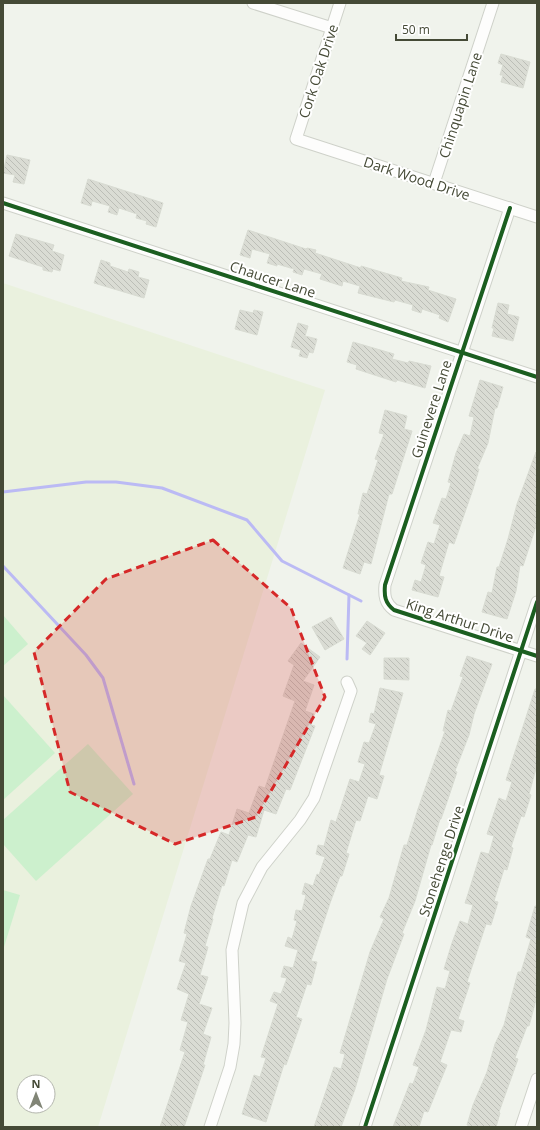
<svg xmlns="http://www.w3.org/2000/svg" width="540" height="1130" viewBox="0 0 540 1130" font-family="'Open Sans',sans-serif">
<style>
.education{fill:#eaf1de;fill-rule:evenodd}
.grass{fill:#ccf0cd}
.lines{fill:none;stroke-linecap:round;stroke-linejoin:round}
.stream{stroke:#bbbaf4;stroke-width:3}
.building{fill:url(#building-back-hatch);stroke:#d8dbd2}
.minor-casing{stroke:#ced1c9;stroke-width:13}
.minor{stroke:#fdfdfc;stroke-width:11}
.cycleway-casing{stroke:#fff;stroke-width:6}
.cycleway{stroke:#1b5e20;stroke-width:4}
.marked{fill:#d62828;fill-opacity:0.2;stroke:#d62828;stroke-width:3;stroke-dasharray:8 5;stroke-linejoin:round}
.labels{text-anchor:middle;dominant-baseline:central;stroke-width:4;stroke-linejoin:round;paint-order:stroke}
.street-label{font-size:14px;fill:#454a36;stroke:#fff}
</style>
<defs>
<pattern id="building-back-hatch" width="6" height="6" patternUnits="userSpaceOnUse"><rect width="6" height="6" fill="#dadcd4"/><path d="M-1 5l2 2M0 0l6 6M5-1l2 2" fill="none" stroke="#bcbeb7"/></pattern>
</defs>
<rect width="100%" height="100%" fill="#f0f3ec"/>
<path class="education" d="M 3,283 L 325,390 L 98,1127 L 3,1127 ZM 24,1082 L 48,1082 L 48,1106 L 24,1106 Z"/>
<g class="grass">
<polygon points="3,615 28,644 3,666"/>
<polygon points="3,695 55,753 3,800"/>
<polygon points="88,744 133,794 36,881 3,844 3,820"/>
<polygon points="3,890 20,895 4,947 3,947"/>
</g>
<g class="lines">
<g class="stream">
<polyline points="3,492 86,482 116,482 162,488 247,520 282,561 361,601"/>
<polyline points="3,566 86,655 103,678 134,784"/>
<polyline points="347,659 349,595"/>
</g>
</g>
<g class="building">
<polygon points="501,54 530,62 523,88 501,82 503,75 500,75 503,65 498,63"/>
<polygon points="7,155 30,160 24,184 13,182 15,175 3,173"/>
<polygon points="88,179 163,203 156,227 146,224 147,221 136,218 137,214 119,208 117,215 108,212 110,206 92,201 91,206 81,203"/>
<polygon points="248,230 306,249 307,248 316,250 315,253 361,268 361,266 402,278 401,281 429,287 428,290 456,299 448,322 439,318 440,315 422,309 421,313 412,310 413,305 395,300 394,302 358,293 360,286 343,281 342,286 320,279 322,274 304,269 302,275 293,272 294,269 277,264 277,266 267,263 270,254 252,249 250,258 240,255"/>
<polygon points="16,234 54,245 52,251 64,255 60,271 53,269 52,272 43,270 43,267 9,256"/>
<polygon points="101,260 110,263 110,266 128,272 129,269 139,272 138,277 149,280 144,298 94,283"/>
<polygon points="498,303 509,305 507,314 519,317 513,341 492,336 494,328 492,328"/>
<polygon points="240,310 253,313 254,310 263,312 257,335 235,329"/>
<polygon points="298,323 308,326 305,336 317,339 313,353 309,352 307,358 299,356 301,350 291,347"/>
<polygon points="353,342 394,354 392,359 408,363 409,361 431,366 425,388 397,380 396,382 356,369 357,365 347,362"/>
<polygon points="480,380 503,387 497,408 495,408 488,443 477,469 479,469 473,489 454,544 449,542 439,576 444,577 438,597 412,590 415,580 421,582 426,565 421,563 428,542 434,544 440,525 433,523 442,498 446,499 451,483 448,482 456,453 464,434 470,436 474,417 469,416"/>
<polygon points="385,410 407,416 404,429 412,431 392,494 389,494 371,564 364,562 360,574 343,568 360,514 358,514 363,493 367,494 378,460 375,459 384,434 379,433"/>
<polygon points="536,452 537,523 523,566 520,565 516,591 507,619 482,612 488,592 492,593 497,567 499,567 508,539 517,504"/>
<polygon points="331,617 344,639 325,650 312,627"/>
<polygon points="367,621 385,633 370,655 362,649 367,643 356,636"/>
<polygon points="301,643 320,657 303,681 314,685 305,711 314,714 311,725 315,726 290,790 286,789 276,814 264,810 256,837 248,835 237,862 232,860 224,886 222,885 212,918 213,919 205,946 208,947 200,975 208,977 199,1004 212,1008 203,1034 211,1037 203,1065 205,1065 184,1127 160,1127 185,1052 180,1050 188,1022 181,1020 189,994 177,989 186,963 179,961 187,934 184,933 191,906 208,859 210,859 221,832 229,835 237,809 249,813 259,786 265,788 295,701 283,696 294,665 288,661"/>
<polygon points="467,656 492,664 474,714 469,735 455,771 457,772 448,799 441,819 440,819 432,845 431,845 415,901 402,933 404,934 387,979 355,1089 341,1127 314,1127 334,1067 341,1069 345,1054 340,1053 370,952 384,919 380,917 389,898 404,845 407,845 418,809 445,731 443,731 448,710 451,711 463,677 460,676"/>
<polygon points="384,658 409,658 409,680 384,679"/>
<polygon points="380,688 403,693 379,775 384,776 377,799 368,796 360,821 356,820 346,853 349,854 342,876 340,876 330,903 311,961 317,962 311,985 307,984 296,1017 302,1019 286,1065 284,1064 266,1122 242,1114 254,1075 260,1077 266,1058 261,1057 278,1004 270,1001 274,992 281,994 287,978 281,977 284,966 293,968 298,950 285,946 288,937 292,939 297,921 294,920 296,910 302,911 306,895 302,894 305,883 313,886 317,874 319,875 325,857 316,854 318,845 324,846 331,820 336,822 350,779 359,782 365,764 358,762 364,742 369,743 376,724 369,722 371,713 374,714"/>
<polygon points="535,689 537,689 537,765 529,794 531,795 524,817 521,816 511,847 513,848 507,870 504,869 494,901 498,902 491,925 486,924 467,982 470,983 458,1019 464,1021 461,1032 451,1030 440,1062 447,1065 428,1112 424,1111 419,1127 393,1127 410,1083 413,1084 419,1067 413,1065 426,1030 437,987 445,989 450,971 444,969 452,943 460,921 468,924 473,905 465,903 468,894 481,852 489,854 494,836 487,834 499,798 506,801 512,782 506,780"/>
<polygon points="535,906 537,906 537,996 529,1026 527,1026 515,1058 518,1059 499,1112 500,1113 496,1127 474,1127 467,1125 473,1105 487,1072 495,1044 504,1025 518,972 521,972 531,939 526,937"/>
</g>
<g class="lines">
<g class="minor-casing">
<g id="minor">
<polyline points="253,3 332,28"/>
<polyline points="340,3 296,139 537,217"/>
<polyline points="434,183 493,3"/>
<polyline points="3,203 537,377"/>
<path d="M 510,208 L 385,585 C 384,596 385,603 394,610 L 537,656"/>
<polyline points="210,1127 230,1067 234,1044 235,1023 232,950 243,903 262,867 300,820 314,798 351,691 347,682"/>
<polyline points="365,1127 537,602"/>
<polyline points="521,1127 537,1079"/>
</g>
</g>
<use href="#minor" class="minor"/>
<g class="cycleway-casing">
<g id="cycleway">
<polyline points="3,203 537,377"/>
<path d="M 510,208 L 385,585 C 384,596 385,603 394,610 L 537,656"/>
<polyline points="365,1127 537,602"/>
</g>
</g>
<use href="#cycleway" class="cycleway"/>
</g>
<path class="marked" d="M 213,540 L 291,608 L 325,697 L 256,817 L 175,844 L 70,792 L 34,652 L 106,579 Z"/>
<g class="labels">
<g class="street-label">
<text transform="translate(318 71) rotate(-72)">Cork Oak Drive</text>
<text transform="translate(460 105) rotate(-72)">Chinquapin Lane</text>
<text transform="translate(417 178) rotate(18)">Dark Wood Drive</text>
<text transform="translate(273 279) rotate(18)">Chaucer Lane</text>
<text transform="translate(431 409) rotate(-72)">Guinevere Lane</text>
<text transform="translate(460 620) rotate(18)">King Arthur Drive</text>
<text transform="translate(441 861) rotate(-72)">Stonehenge Drive</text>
</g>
</g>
<rect width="540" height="1130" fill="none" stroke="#454a36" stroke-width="8"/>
<g transform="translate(36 1094)"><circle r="19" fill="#ffffff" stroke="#b5b7af"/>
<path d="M0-3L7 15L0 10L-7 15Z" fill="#818576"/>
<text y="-6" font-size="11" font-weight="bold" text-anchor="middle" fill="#454a36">N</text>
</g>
<path d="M396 34v6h71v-6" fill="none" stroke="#454a36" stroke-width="2"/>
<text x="402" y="34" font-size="12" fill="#454a36" stroke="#ffffff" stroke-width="3" paint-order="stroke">50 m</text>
</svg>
